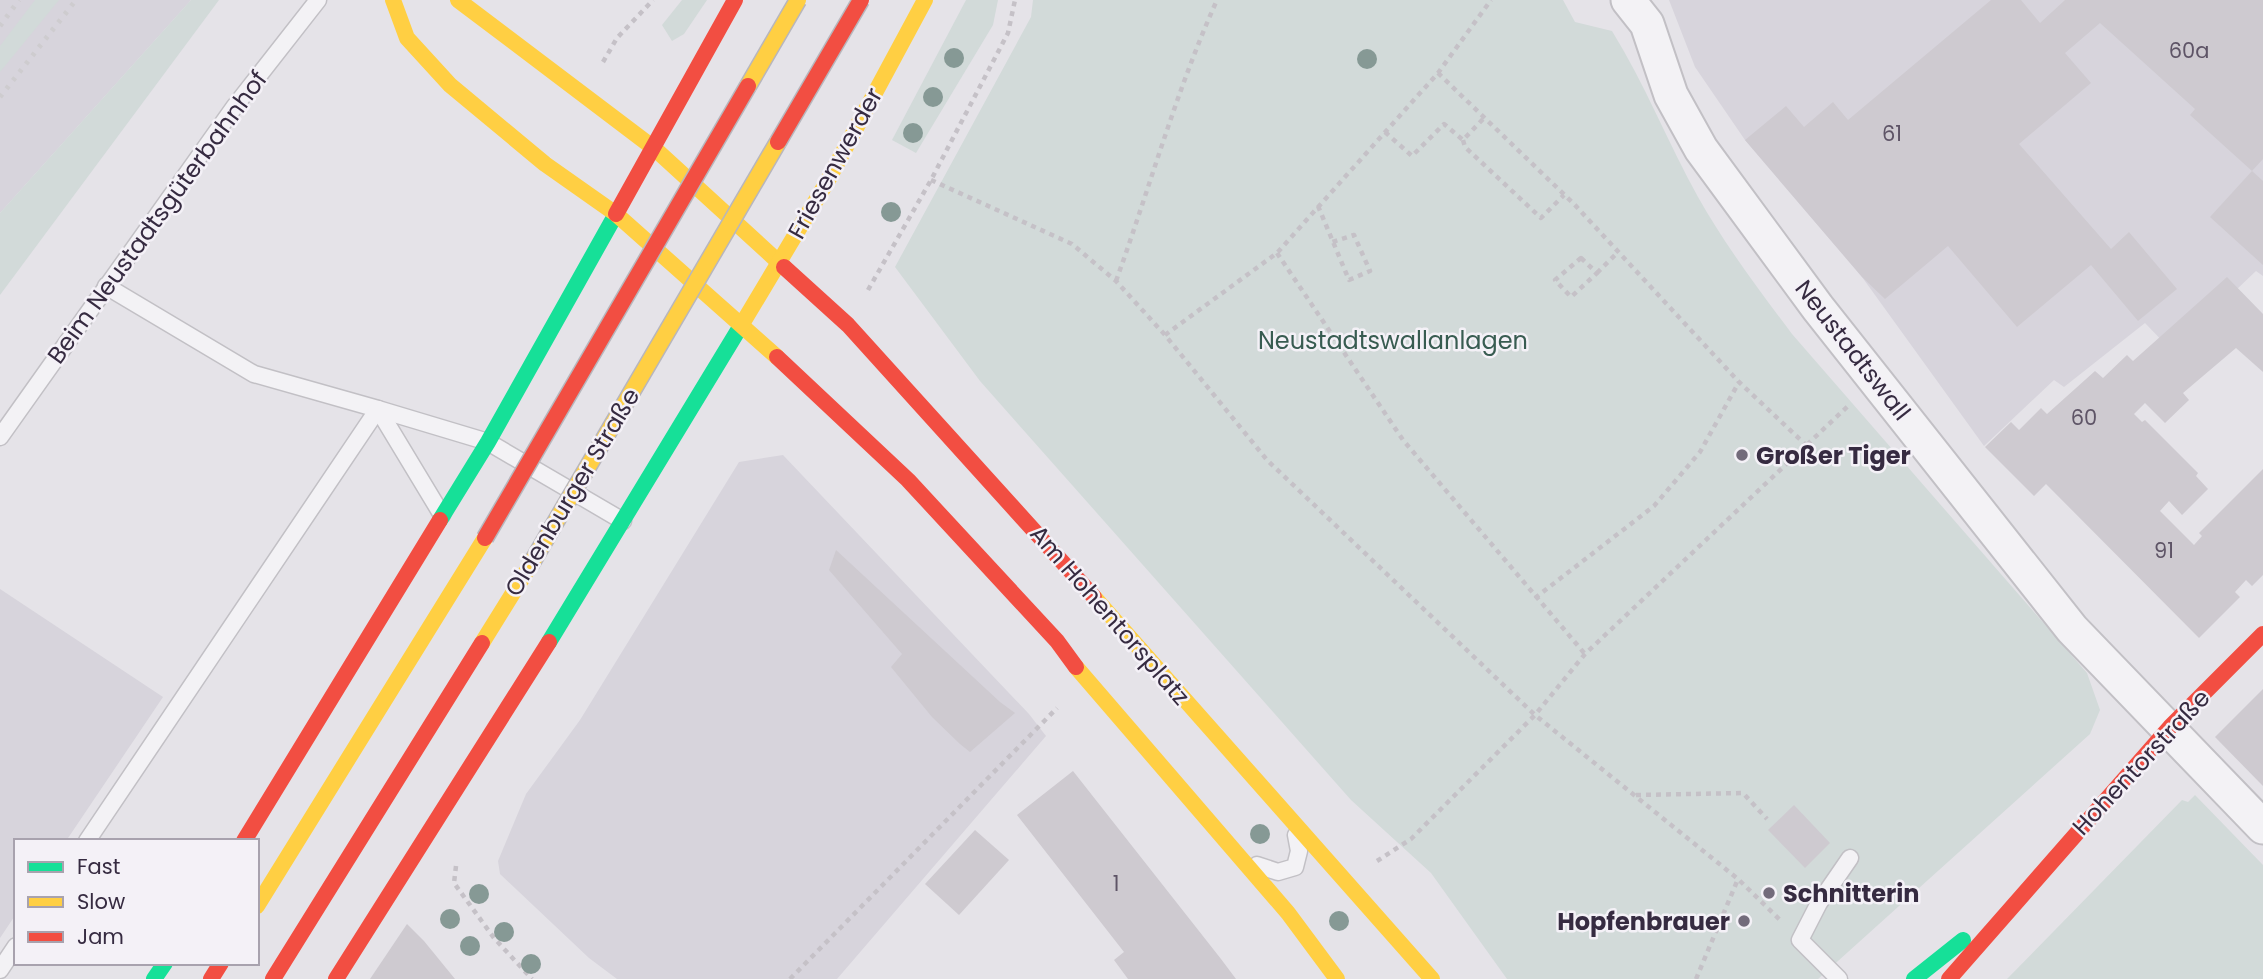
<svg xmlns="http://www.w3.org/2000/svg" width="2263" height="979" viewBox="0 0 2263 979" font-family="Poppins,sans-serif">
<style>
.built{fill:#d7d4dc}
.green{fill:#d2dad9}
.building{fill:#cecad0}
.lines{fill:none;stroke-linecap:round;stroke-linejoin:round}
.lane-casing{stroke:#c2c0c5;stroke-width:19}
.street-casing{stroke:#c2c0c5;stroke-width:37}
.path{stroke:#c5c1c7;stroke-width:4.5;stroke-dasharray:5 5;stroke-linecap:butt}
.lane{stroke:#f3f2f5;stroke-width:16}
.street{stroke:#f3f2f5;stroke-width:33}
.fast{stroke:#16e098;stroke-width:16}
.slow{stroke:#ffcf43;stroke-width:16}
.jam{stroke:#f24e42;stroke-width:16}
.rail{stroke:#cecccf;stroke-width:5;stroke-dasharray:3.5 7;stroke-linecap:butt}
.slow-bridge-casing{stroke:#b8b6bc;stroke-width:19;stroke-linecap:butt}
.jam-bridge-casing{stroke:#b8b6bc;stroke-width:19;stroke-linecap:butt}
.slow-bridge{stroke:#ffcf43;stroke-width:16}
.jam-bridge{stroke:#f24e42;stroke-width:16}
.tree{fill:#869995}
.poi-dot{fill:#736b7b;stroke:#f4f1f7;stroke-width:2.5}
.labels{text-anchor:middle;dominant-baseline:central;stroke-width:5;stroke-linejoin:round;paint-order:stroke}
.number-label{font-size:21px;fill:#5e5466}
.street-label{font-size:24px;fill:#362b41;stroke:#f4f1f7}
.park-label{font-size:24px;fill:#385c51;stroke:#f4f1f7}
.poi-label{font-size:24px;font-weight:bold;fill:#362b41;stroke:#f4f1f7;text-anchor:start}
</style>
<rect width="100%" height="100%" fill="#e5e3e8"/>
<g class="built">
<polygon points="0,0 191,0 0,213"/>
<polygon points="1669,0 2263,0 2263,276 2256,271 2172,351 2145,323 2064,387 2054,380 1984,446 1862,277 1745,140 1695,67"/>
<polygon points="783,455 1029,714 1046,736 837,979 617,979 589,958 500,874 498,861 526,794 580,720 739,462"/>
<polygon points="0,589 163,697 66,841 16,841 16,914 0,938"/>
</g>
<g class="green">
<polygon points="35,0 59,0 0,72 0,46"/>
<polygon points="191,0 219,0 0,295 0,213"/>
<polygon points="682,0 707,0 684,34 672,41 662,25"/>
<polygon points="966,0 998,0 993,25 916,153 892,140"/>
<path d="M 1033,0 L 1563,0 L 1575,22 L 1612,31 C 1645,84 1668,143 1698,197 C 1725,245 1759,290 1792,334 L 2087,673 L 2100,710 L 2090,734 L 1818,979 L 1507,979 L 1431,873 L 1351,800 L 980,381 L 895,267 L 1031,17 Z"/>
<polygon points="2195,795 2263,865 2263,979 2007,979 2182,800 2188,802"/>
</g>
<g class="building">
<polygon points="1991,0 2021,0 2040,23 2065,0 2263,0 2263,159 2252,171 2190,115 2195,109 2100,23 2065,53 2091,83 2019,144 2111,249 2129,232 2177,289 2138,321 2091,265 2017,327 1948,246 1885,299 1862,277 1745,140 1786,106 1804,127 1833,102 1848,120"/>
<polygon points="2252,171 2263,181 2263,265 2210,217"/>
<polygon points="2227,277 2263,314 2263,372 2236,348 2183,393 2189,400 2165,423 2145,403 2134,414 2142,422 2145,420 2198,473 2196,476 2208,489 2182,515 2169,501 2160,511 2194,545 2202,536 2199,533 2263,469 2263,575 2252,586 2246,580 2235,592 2240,597 2199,638 2046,484 2034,496 1985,447 2011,422 2019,430 2041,408 2047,414 2095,371 2103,378 2127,355 2133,361"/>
<polygon points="836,550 1000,702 1015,713 970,752 960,744 932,717 891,667 902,654 829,570"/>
<polygon points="2263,689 2263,786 2215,737"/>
<polygon points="1073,771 1221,959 1236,979 1128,979 1114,960 1124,952 1017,815"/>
<polygon points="1794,805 1830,843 1805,868 1768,830"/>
<polygon points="975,830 1009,860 959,915 925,884"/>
<polygon points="407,924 424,941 455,979 370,979"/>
</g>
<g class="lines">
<g class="lane-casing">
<g id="lane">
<polyline points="106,286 254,374 378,409 442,515"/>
<polyline points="0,437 235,106 318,0"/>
<polyline points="87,841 378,409 488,442 623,521"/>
<polyline points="1257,865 1278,872 1295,867 1299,851 1296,835"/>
<polyline points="0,970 16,946"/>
<polyline points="1839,979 1800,940 1819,903 1850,858"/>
</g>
</g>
<g class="street-casing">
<polyline id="street" points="1628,0 1647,24 1671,95 1701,149 1818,308 2072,629 2263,827"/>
</g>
<g class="path">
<polyline points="603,62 617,38 653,0"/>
<polyline points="1438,73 1574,204 1739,382 1806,445"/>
<polyline points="1385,132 1412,156 1444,124 1463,140 1484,118"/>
<polyline points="1463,140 1465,147 1541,218 1564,195"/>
<polyline points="931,180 1072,244 1116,281 1165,335 1267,460 1535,715 1738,879 1780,920"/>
<polyline points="1318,206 1349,280 1370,271 1354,235 1332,242"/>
<polyline points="1277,253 1403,440 1585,654"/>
<polygon points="1581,258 1597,273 1571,297 1555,280"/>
<polyline points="1597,273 1618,252"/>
<path d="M 1116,281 C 1150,187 1176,91 1217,0"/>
<polyline points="868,290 931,180 1008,33 1015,0"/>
<polyline points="1165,335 1277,253 1438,73 1491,0"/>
<polyline points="1535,598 1654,506 1700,452 1739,382"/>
<polyline points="1636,795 1743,793 1767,819"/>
<polyline points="1377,861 1411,839 1535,715 1585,654 1848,406"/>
<polyline points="456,866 454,883 494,938 532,979"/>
<polyline points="790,979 1057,708"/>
<polyline points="1696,979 1738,879"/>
</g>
<use href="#lane" class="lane"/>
<use href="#street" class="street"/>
<g class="fast">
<polyline points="440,520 488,442 616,214"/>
<polyline points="549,642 742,324"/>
<polyline points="154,979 165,963"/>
<polyline points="1914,979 1963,940"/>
</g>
<g class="slow">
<polyline points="393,0 407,38 450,85 545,164 616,214 777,357"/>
<polyline points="458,0 655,149 784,267"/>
<polyline points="742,324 827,182 925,0"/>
<polyline points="1094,597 1432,979"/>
<polyline points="482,643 531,564"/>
<polyline points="1076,667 1288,913 1337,979"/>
<polyline points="257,906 485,538"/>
</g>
<g class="jam">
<polyline points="616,214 735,0"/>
<polyline points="784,267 848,325 1094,597"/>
<polyline points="777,357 908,480 1057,641 1076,667"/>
<polyline points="244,841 440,520"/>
<polyline points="211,979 221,963"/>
<polyline points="273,979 482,643"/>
<polyline points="336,979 549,642"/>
<polyline points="1949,979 2170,727 2263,634"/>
</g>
<g class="rail">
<polyline points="0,26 19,0"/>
<polyline points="0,97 76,0"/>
</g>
<g class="slow-bridge-casing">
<g id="slow-bridge">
<polyline points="748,86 798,0"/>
<polyline points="531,564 778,142"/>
</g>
</g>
<g class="jam-bridge-casing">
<g id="jam-bridge">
<polyline points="778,142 861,0"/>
<polyline points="485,538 748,86"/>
</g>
</g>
<use href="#slow-bridge" class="slow-bridge"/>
<use href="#jam-bridge" class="jam-bridge"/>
</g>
<g class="tree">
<circle cx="954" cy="58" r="10"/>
<circle cx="1367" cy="59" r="10"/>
<circle cx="933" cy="97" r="10"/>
<circle cx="913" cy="133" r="10"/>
<circle cx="891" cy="212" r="10"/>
<circle cx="1260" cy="834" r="10"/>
<circle cx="479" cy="894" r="10"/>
<circle cx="450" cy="919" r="10"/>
<circle cx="1339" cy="921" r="10"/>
<circle cx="504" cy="932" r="10"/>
<circle cx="470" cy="946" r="10"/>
<circle cx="531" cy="964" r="10"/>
</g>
<g class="poi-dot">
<circle cx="1742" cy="455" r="7"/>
<circle cx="1769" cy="893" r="7"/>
<circle cx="1744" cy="921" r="7"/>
</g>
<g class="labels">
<g class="number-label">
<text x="2189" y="50">60a</text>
<text x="1892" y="133">61</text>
<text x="2084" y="417">60</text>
<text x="2164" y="550">91</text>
<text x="1116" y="883">1</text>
</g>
<g class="street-label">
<text transform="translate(835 163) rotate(-61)">Friesenwerder</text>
<text transform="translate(157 217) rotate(-54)">Beim Neustadtsgüterbahnhof</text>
<text transform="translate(1853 350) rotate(52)">Neustadtswall</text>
<text transform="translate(572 492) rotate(-59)">Oldenburger Straße</text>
<text transform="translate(1110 615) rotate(49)">Am Hohentorsplatz</text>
<text transform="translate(2141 762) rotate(-47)">Hohentorstraße</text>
</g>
<g class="park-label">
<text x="1393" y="340">Neustadtswallanlagen</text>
</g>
<g class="poi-label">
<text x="1756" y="455">Großer Tiger</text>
<text x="1783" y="893">Schnitterin</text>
<text x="1730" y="921" text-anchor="end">Hopfenbrauer</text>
</g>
</g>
<rect x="14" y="839" width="245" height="126" fill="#f4f1f7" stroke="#a8a2ae" stroke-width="2"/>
<rect x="28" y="862" width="35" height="10" fill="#16e098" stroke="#a8a2ae" stroke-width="2"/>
<text x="77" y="874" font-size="21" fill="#362b41">Fast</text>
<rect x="28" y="897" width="35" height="10" fill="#ffcf43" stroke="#a8a2ae" stroke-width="2"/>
<text x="77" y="909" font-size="21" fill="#362b41">Slow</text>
<rect x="28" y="932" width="35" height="10" fill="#f24e42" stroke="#a8a2ae" stroke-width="2"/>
<text x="77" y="944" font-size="21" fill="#362b41">Jam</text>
</svg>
